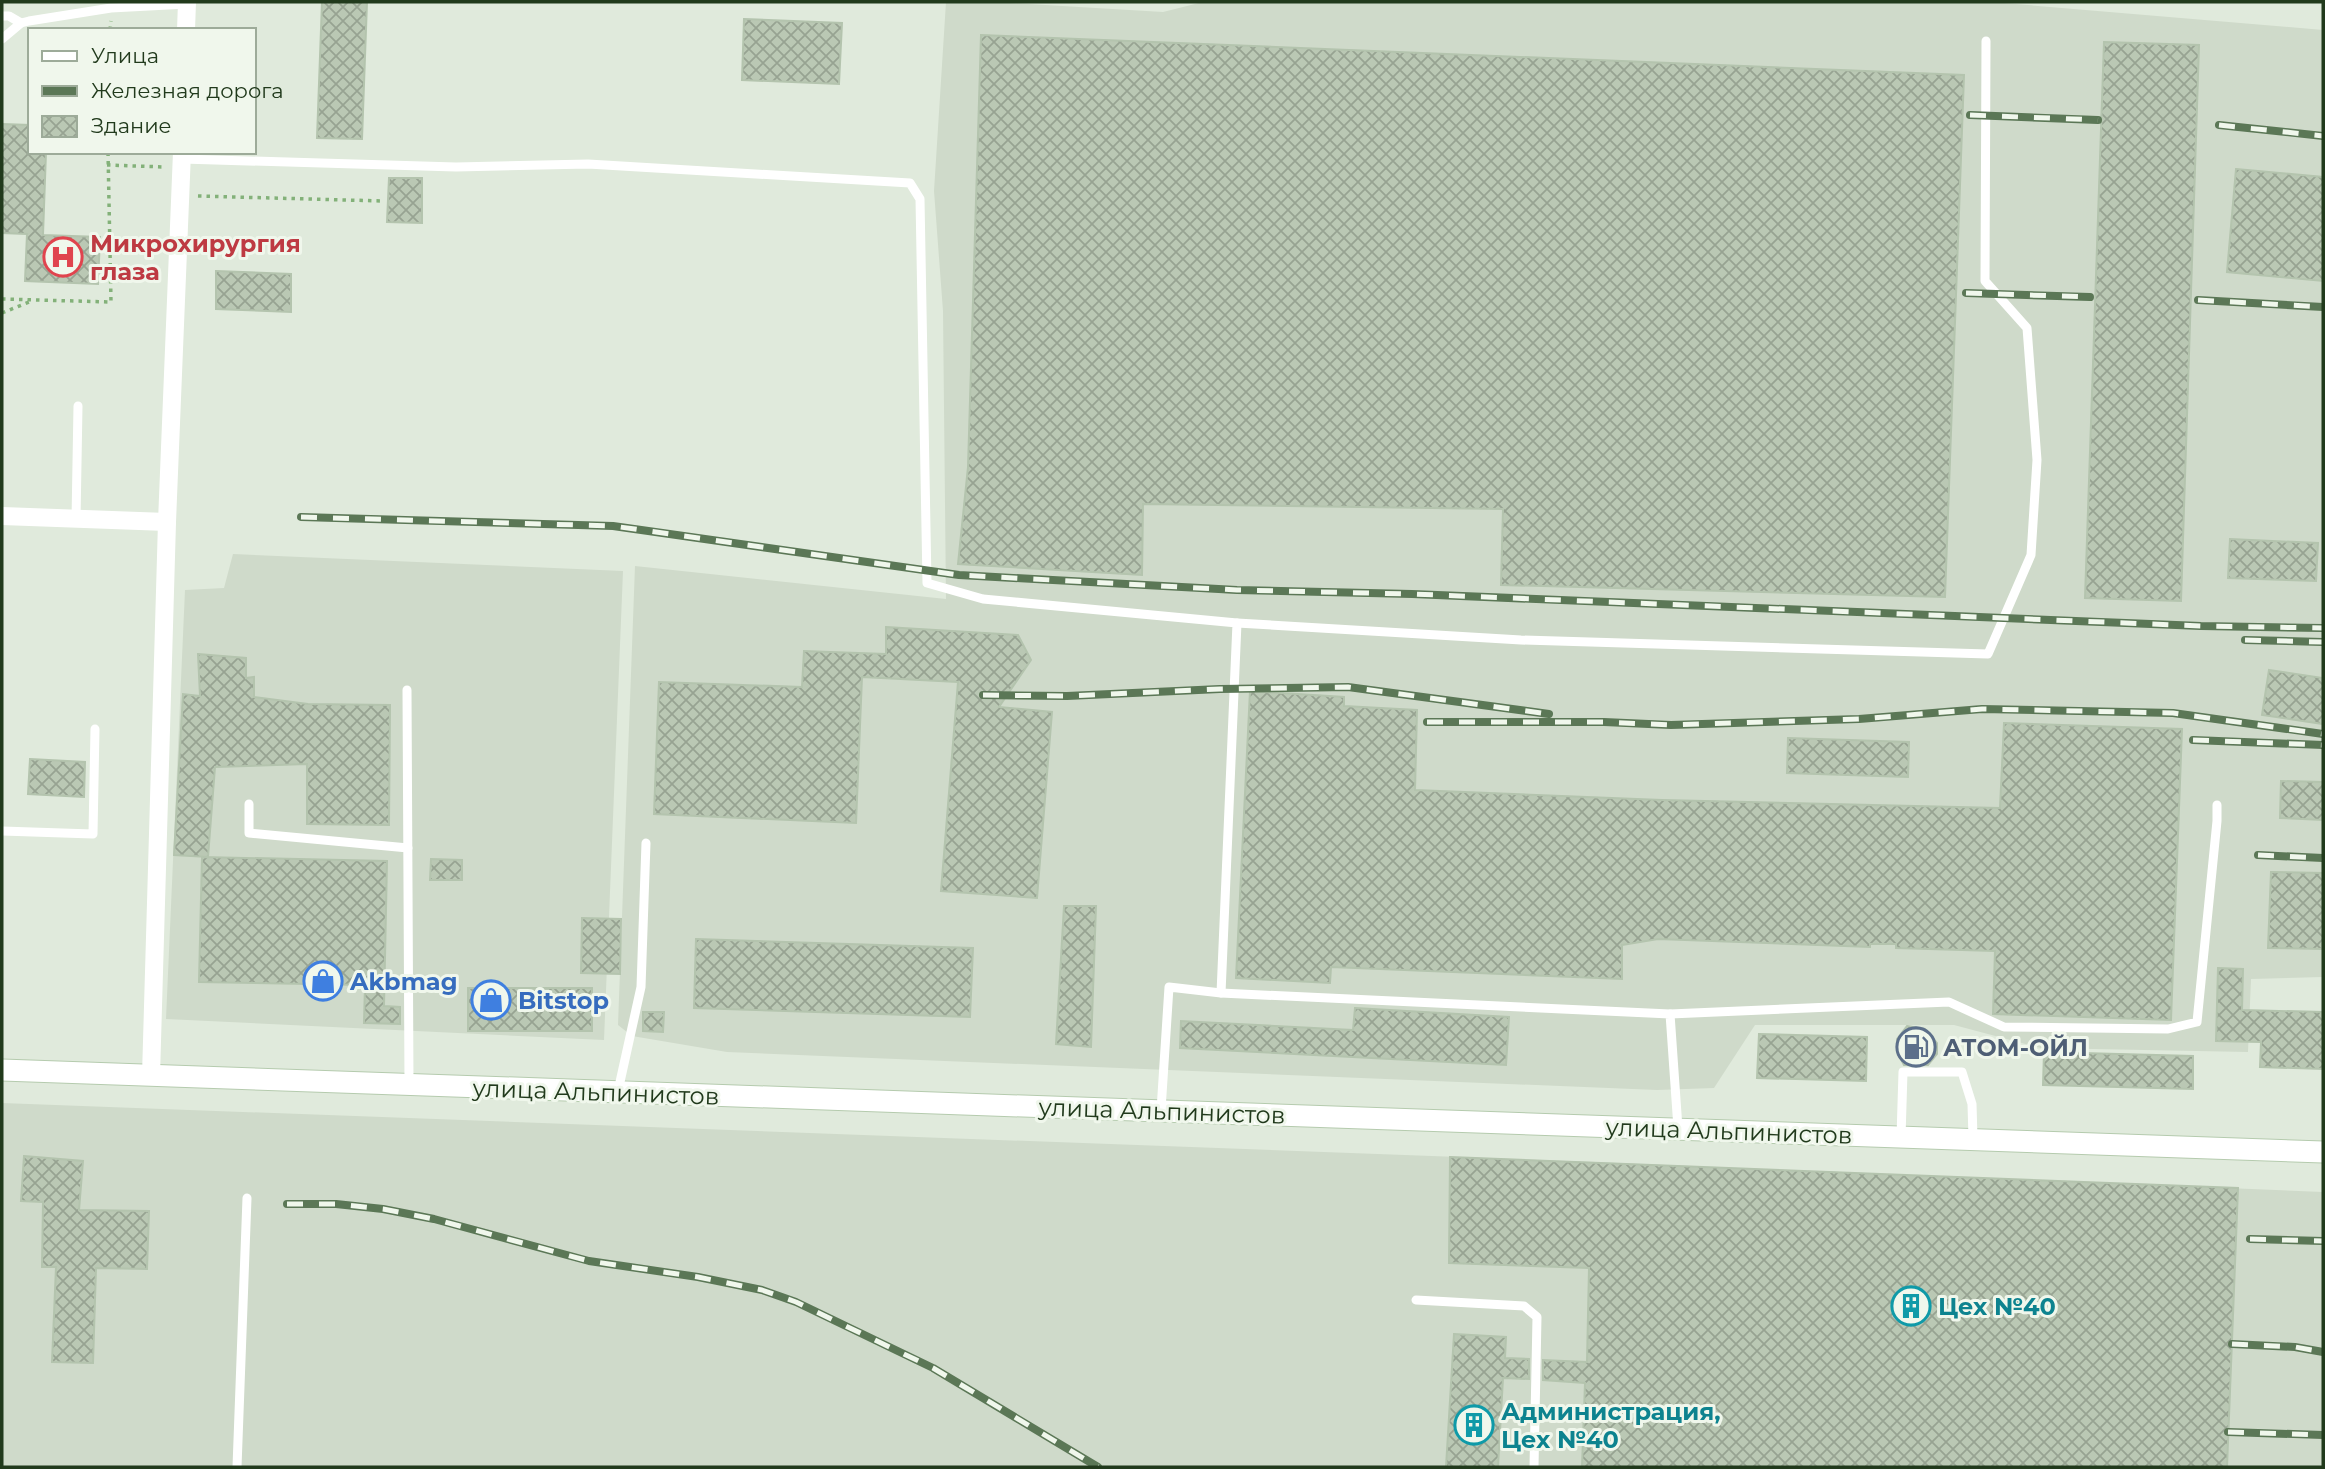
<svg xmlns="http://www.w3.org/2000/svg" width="2325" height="1469" viewBox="0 0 2325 1469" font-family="Montserrat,sans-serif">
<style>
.built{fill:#cfdaca}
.building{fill:url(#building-cross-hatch);stroke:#b4c4ae;stroke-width:2}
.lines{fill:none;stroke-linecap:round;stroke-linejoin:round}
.secondary-casing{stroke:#b5cbae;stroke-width:23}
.path{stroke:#83b179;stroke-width:3.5;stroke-dasharray:3.5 5;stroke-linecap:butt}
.service{stroke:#fff;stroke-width:9}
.minor{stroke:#fff;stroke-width:18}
.secondary{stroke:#fff;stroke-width:21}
.rail-casing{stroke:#5b7756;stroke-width:8}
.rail{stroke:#f0f7ec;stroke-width:5;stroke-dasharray:16;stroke-linecap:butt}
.labels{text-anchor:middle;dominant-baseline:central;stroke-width:6;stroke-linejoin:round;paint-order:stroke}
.health-label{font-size:24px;font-weight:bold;fill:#be3a42;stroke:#f0f7ec;text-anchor:start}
.shop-label{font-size:24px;font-weight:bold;fill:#366cbe;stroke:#f0f7ec;text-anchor:start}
.service-label{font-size:24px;font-weight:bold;fill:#4e5e75;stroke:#f0f7ec;text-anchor:start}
.street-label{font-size:24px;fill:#213a1c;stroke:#f0f7ec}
.culture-label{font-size:24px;font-weight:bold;fill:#0d838f;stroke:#f0f7ec;text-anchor:start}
</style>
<defs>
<pattern id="building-cross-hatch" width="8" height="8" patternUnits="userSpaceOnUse" patternTransform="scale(1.75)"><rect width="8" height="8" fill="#bac8b4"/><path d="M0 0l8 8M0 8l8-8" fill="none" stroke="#97a392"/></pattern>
</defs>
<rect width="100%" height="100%" fill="#e0eadc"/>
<g class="built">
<polygon points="946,2 993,2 1163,12 1203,2 1992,2 2323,30 2323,977 2251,979 2248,1052 2041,1048 1954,1025 1755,1025 1714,1088 1657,1090 727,1052 632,1036 618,1025 635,566 946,599 943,311 934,191"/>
<polygon points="233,554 623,571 604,1040 166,1019 185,590 224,588"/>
<polygon points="2,1103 1594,1162 2323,1192 2323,1467 2,1467"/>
</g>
<g class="building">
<polygon points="322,2 367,2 362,139 317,138"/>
<polygon points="744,19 842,23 839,84 742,80"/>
<polygon points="981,35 1964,75 1945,597 1501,585 1503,509 1143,504 1142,575 958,564 968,467"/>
<polygon points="2104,42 2199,45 2181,601 2085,598"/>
<polygon points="2,124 30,125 30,152 46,152 43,235 100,237 98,284 25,281 27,234 2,233"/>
<polygon points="2236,169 2323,177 2323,281 2227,272"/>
<polygon points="389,178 422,178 422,223 387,222"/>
<polygon points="216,271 291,274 291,312 216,309"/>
<polygon points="2230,539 2318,543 2316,581 2228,578"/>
<polygon points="886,627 1018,635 1031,660 999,707 1052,712 1037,898 941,891 958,682 862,677 856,823 654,814 659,682 802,687 804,651 886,654"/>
<polygon points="198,654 246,658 246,678 254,677 254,697 308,704 390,705 389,825 307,824 307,764 215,767 208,857 174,855 183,694 200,696"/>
<polygon points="2269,670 2323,678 2323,724 2262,715"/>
<polygon points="1250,691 1344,697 1344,706 1417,710 1415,790 1662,800 2000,808 2004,723 2182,729 2171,1020 1993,1014 1995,951 1896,948 1896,944 1870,944 1870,947 1658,939 1622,945 1622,979 1331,967 1330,983 1236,978"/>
<polygon points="1788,738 1909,742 1908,777 1787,773"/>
<polygon points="30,759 85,762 84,797 28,794"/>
<polygon points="2281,781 2323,782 2323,820 2280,818"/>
<polygon points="202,857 387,861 384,1006 400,1007 400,1024 364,1023 365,985 199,982"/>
<polygon points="431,859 462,860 462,880 430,880"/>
<polygon points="2271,872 2323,873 2323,949 2268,948"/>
<polygon points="1064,906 1096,906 1091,1047 1056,1044"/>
<polygon points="582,918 621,919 620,974 581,973"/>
<polygon points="696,939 973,948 970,1017 694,1008"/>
<polygon points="2218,968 2243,969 2242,1010 2323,1012 2323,1069 2260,1067 2261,1042 2216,1041"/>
<rect x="468" y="988" width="124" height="43"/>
<polygon points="1355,1008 1509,1017 1506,1065 1180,1048 1181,1021 1353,1030"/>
<polygon points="643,1012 664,1012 663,1032 643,1031"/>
<polygon points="1907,1026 1925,1029 1937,1043 1937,1054 1928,1065 1904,1065 1897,1052 1897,1039"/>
<polygon points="1759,1034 1867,1037 1866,1081 1757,1078"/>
<polygon points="2044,1052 2193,1056 2193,1089 2043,1085"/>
<polygon points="24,1156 83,1161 79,1210 149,1211 147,1269 96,1268 93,1363 52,1362 56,1267 42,1267 43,1202 21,1201"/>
<polygon points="1450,1157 2238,1188 2227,1467 1582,1467 1585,1383 1543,1380 1543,1360 1587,1362 1589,1268 1449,1263"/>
<polygon points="1454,1334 1506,1337 1505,1358 1529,1359 1529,1379 1503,1378 1498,1467 1446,1467"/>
</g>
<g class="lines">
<g class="secondary-casing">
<polyline id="secondary" points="2,1070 2323,1152"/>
</g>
<g class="path">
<polyline points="110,30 111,21"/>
<polyline points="107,165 165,167"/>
<polyline points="198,196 383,201"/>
<polyline points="2,299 111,302 108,152"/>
<polyline points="2,313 29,302"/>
</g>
<g class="service">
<polyline points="2,16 9,16 21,23"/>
<polyline points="2,39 21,23 29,21 111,8 187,4"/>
<polyline points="182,159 456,167 588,164 910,183 920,199 927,583 983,599 1237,623 1221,993"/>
<polyline points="76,520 78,406"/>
<polyline points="1237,623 1521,640 1988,654 2031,555 2037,460 2027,328 1985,281 1986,41"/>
<polyline points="407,690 409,1084"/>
<polyline points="249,804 249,833 408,848"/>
<polyline points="2,831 93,834 95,729"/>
<polyline points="1670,1014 1949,1002 2004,1027 2168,1029 2197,1022 2217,821 2217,805"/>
<polyline points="618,1091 641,987 646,843"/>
<polyline points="1161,1110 1169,987 1221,993 1670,1014 1678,1128"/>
<polyline points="1901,1137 1903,1072 1962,1072 1972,1104 1973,1138"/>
<polyline points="1416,1300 1524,1306 1537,1317 1534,1467"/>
<polyline points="237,1467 247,1198"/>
</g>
<g class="minor">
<polyline points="186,30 187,2"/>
<polyline points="2,516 167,522"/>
<polyline points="151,1076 167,522 182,152"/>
</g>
<use href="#secondary" class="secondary"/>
<g class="rail-casing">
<g id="rail">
<polyline points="1970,115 2098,120"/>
<polyline points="2219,125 2323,136"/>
<polyline points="1966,293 2090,297"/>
<polyline points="2198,300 2323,307"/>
<polyline points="301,517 613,526 959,575 1237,590 1412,594 2201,626 2323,628"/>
<polyline points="2245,640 2323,642"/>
<polyline points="983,695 1067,696 1220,689 1348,687 1549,714"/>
<polyline points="1427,722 1604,722 1671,725 1859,719 1982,709 2173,713 2323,734"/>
<polyline points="2193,740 2323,745"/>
<polyline points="2258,855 2323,858"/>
<polyline points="287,1204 336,1204 383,1209 434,1219 589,1261 698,1277 762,1290 796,1302 933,1368 1098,1467"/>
<polyline points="2250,1239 2323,1241"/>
<polyline points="2232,1344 2295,1347 2323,1352"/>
<polyline points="2228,1432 2323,1435"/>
</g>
</g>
<use href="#rail" class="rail"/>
</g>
<defs>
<g id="hospital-ring" transform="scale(2.0125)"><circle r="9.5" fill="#f0f7ec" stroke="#e0444e" stroke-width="1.5"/><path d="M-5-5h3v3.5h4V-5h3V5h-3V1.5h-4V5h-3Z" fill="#e0444e"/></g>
<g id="shop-ring" transform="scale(2.0125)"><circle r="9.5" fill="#f0f7ec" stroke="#3f7fe0" stroke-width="1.5"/><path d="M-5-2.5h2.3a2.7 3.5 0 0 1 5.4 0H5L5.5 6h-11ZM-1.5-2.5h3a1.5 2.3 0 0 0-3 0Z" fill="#3f7fe0"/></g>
<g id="fuel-ring" transform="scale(2.0125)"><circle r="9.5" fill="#f0f7ec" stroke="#5c6f8a" stroke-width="1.5"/><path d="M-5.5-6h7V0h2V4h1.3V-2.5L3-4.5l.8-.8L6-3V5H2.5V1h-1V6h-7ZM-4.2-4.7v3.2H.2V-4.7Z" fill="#5c6f8a"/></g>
<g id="building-ring" transform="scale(2.0125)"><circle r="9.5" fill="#f0f7ec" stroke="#0f9aa8" stroke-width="1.5"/><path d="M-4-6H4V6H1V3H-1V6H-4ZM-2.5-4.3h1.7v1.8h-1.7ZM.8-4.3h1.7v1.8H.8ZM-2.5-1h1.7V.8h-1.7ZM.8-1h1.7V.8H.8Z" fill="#0f9aa8"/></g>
</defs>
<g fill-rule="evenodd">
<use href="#hospital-ring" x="63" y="257"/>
<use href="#shop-ring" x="323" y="981"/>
<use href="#shop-ring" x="491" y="1000"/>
<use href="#fuel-ring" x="1916" y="1047"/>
<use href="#building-ring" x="1911" y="1306"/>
<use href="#building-ring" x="1474" y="1425"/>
</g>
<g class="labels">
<g class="health-label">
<text x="90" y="243">Микрохирургия<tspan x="90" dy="28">глаза</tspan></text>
</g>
<g class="shop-label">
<text x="350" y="981">Akbmag</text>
<text x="518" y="1000">Bitstop</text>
</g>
<g class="service-label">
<text x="1943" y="1047">АТОМ-ОЙЛ</text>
</g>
<g class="street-label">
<text transform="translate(596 1092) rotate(2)">улица Альпинистов</text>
<text transform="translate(1162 1111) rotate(2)">улица Альпинистов</text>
<text transform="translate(1729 1131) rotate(2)">улица Альпинистов</text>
</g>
<g class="culture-label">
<text x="1938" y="1306">Цех №40</text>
<text x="1501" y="1411">Администрация,<tspan x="1501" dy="28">Цех №40</tspan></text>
</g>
</g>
<rect width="2325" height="1469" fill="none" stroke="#213a1c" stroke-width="7"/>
<rect x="28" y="28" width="228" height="126" fill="#f0f7ec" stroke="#9dab99" stroke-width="2"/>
<rect x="42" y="51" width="35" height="10" fill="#ffffff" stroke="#9dab99" stroke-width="2"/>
<text x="91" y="63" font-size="21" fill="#213a1c">Улица</text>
<rect x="42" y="86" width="35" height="10" fill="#5b7756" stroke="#9dab99" stroke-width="2"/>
<text x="91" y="98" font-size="21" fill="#213a1c">Железная дорога</text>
<rect x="42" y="116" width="35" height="21" fill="url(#building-cross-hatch)" stroke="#9dab99" stroke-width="2"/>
<text x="91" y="133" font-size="21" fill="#213a1c">Здание</text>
</svg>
